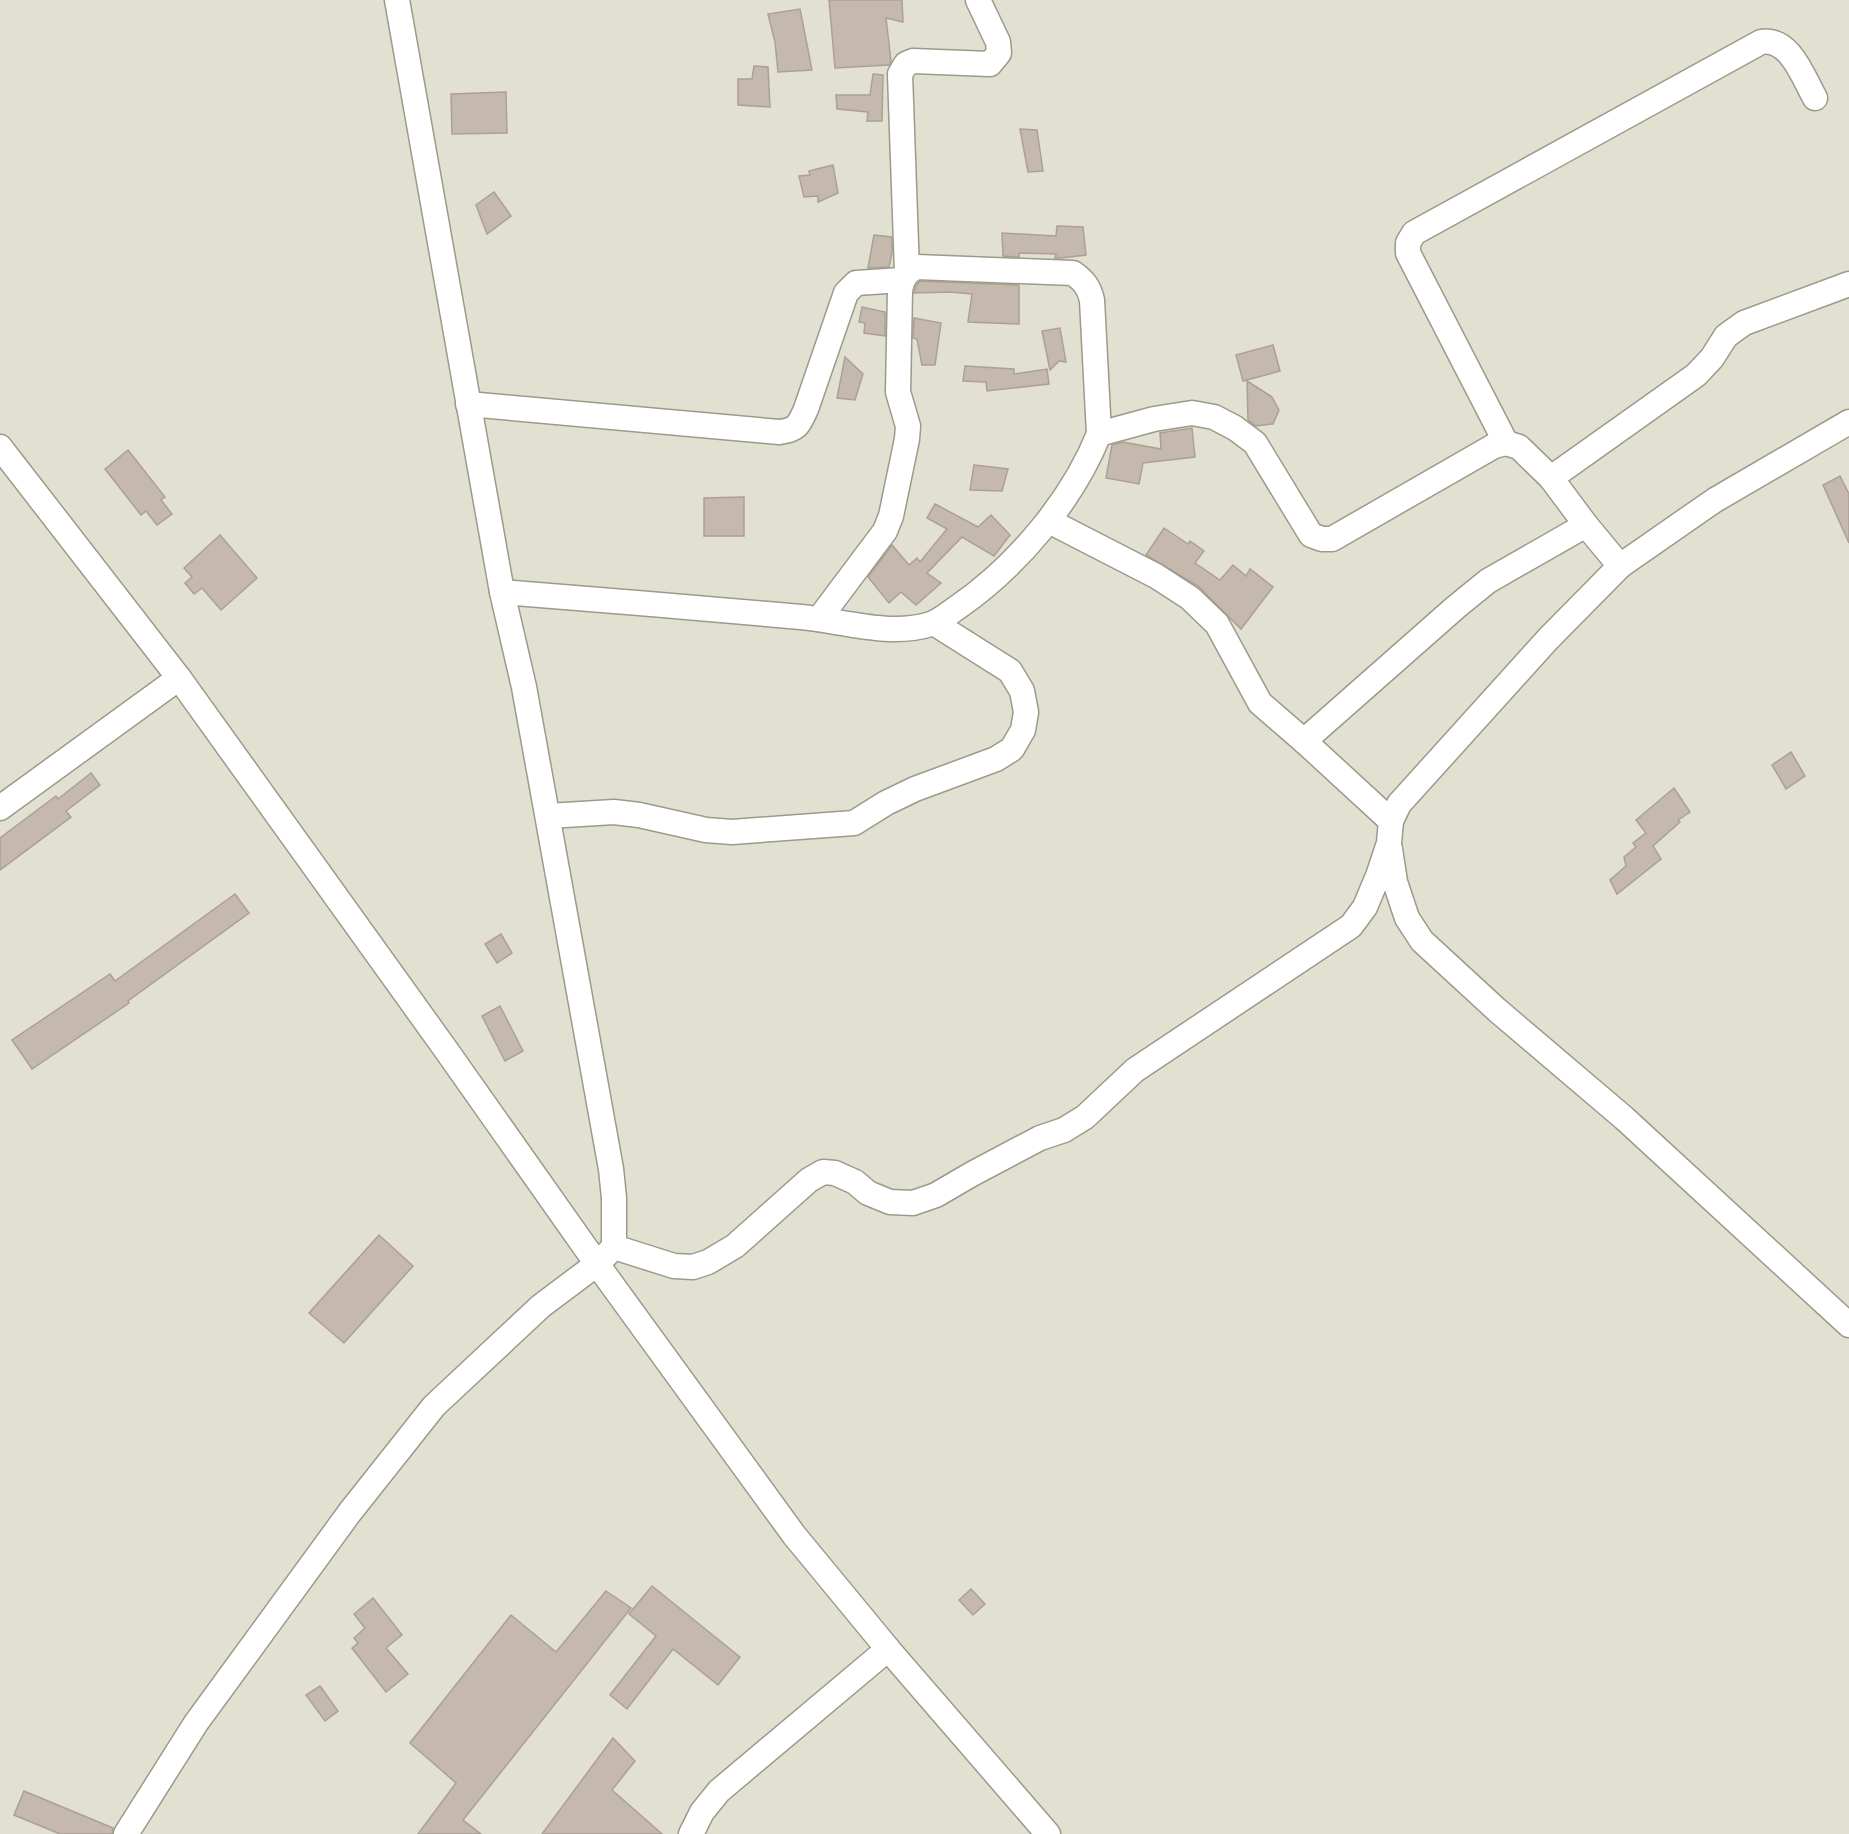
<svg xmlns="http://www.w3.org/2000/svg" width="1849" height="1834" viewBox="0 0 1849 1834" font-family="'DejaVu Sans',sans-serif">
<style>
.building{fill:#c5b8ac;stroke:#aca094;stroke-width:1.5}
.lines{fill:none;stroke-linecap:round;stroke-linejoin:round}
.minor-casing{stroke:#9c9a8a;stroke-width:27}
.minor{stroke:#fff;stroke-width:24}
</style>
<rect width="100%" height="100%" fill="#e2e0d0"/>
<g class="building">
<polygon points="829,0 902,0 903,22 886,18 891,61 889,65 835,68"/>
<polygon points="800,9 812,70 778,72 775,42 768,14"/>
<polygon points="754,66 768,67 770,107 738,105 738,79 752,79"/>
<polygon points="873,74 883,75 882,121 867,121 868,112 837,109 836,95 870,95"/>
<polygon points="506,92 507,133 452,134 451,94"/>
<polygon points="1020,129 1037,130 1043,171 1028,172"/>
<polygon points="833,165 838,193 818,202 818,196 804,197 799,176 810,175 809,171"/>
<polygon points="494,192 511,216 487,234 476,205"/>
<polygon points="1057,226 1083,227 1086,255 1061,258 1055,258 1056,254 1019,253 1019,257 1003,256 1002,233 1056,236"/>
<polygon points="874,235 892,237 892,253 889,267 868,268"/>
<polygon points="920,281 1019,285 1019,324 968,322 972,294 950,292 914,293 916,286"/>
<polygon points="862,307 885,312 885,336 864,333 865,323 859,322"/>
<polygon points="914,318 941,323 935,365 922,365 917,339 913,338"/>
<polygon points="1060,328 1066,362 1059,361 1050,370 1042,331"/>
<polygon points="1273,345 1280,371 1243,381 1236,355"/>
<polygon points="845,357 863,374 855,400 837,398"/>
<polygon points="965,366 1014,369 1014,374 1047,369 1049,384 987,391 986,382 963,381"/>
<polygon points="1247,381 1272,397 1279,410 1273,424 1256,426 1248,420"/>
<polygon points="1192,428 1195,457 1143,463 1139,484 1106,478 1112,445 1123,442 1161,449 1160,433"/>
<polygon points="128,450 165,497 161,500 172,514 157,525 146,511 141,515 105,469"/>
<polygon points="974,465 1008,469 1002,491 970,490"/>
<polygon points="1840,476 1849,494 1849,543 1823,485"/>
<polygon points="744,497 744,536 704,536 704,498"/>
<polygon points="935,504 978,527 991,515 1010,535 994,556 962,537 927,573 941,583 916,605 901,592 889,603 868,577 892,545 909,565 917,558 920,562 947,529 927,518"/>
<polygon points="1164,528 1188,544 1190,541 1204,551 1195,563 1220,580 1233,565 1246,576 1250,569 1273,587 1241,629 1198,586 1146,555"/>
<polygon points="220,535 257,578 221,610 202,588 194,594 185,583 192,577 184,568"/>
<polygon points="1791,752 1805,776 1786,789 1772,765"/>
<polygon points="91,773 100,785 66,811 71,817 0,870 0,838 56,796 58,799"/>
<polygon points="1674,788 1690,812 1678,820 1680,822 1653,846 1661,859 1617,894 1610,880 1626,866 1624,857 1636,847 1633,843 1646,833 1636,820"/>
<polygon points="235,894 249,913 128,1001 129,1003 32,1069 12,1040 110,974 115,981"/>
<polygon points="501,934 512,953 497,963 485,944"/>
<polygon points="500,1006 523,1051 505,1061 482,1016"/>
<polygon points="379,1235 413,1266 344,1343 309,1313"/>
<polygon points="652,1586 740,1657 718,1685 673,1649 627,1709 610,1695 656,1636 629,1614"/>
<polygon points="971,1589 985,1604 973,1615 959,1600"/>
<polygon points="606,1591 631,1608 463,1820 481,1834 418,1834 456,1783 410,1743 511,1615 556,1652"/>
<polygon points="373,1598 402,1635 386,1648 408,1674 386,1692 352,1648 358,1643 354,1638 365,1628 354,1614"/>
<polygon points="320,1686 338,1711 325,1721 306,1695"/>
<polygon points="613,1738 635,1761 612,1790 662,1834 542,1834"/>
<polygon points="24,1791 113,1828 112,1834 60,1834 14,1815"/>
</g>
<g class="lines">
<g class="minor-casing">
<g id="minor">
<polyline points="397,0 502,592 524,687 611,1169 614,1198 614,1247"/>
<polyline points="907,272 900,74 906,64 913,61 990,64 999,53 998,42 978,0"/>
<path d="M 468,404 L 779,432 C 797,430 799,425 806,409 L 846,293 L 856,283 L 902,280"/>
<path d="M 1506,443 L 1408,253 L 1408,243 L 1414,233 L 1761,42 C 1790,37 1803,77 1815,98"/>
<polyline points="0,447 179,678 444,1047 597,1264 794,1535 888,1649 1048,1834"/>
<polyline points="1551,478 1696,375 1712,358 1726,336 1744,323 1849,284"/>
<polyline points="1049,521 1156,576 1190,598 1217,624 1260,703 1304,741 1391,821"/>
<path d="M 502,592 C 602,600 701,608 801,617 C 843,621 890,637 931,624 C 940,621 949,613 958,607 C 1017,566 1072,501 1099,434 L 1154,419 L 1192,413 L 1214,417 L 1235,428 L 1255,443 L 1311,535 L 1322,539 L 1332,539 L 1494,446 L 1506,443 L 1519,447 L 1551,478 L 1586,525 L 1620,566"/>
<path d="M 819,619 L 885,531 L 891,516 L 907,439 L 908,426 L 898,392 L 900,291 C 902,279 905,274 916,267 L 1073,273 C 1084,281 1089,287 1092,300 L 1099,434"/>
<polyline points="1304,741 1456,607 1488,581 1586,525"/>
<polyline points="0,808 179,678"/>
<polyline points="548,816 614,812 639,815 706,830 732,832 854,823 886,803 915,789 996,759 1012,749 1023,730 1026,712 1022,691 1010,671 934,623"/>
<polyline points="1390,849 1395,882 1407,918 1422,941 1497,1010 1624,1118 1849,1325"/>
<polyline points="126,1834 196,1723 350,1512 434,1406 541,1306 597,1264 614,1247 674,1266 693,1267 708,1262 735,1246 809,1180 823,1172 835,1173 855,1182 868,1193 890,1202 913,1203 936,1195 972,1174 1040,1138 1064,1130 1085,1117 1135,1070 1351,926 1365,907 1378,876 1389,843 1391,821 1399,804 1548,639 1620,566 1715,500 1849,422"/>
<polyline points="691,1834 702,1812 719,1791 888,1649"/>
</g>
</g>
<use href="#minor" class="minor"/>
</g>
</svg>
